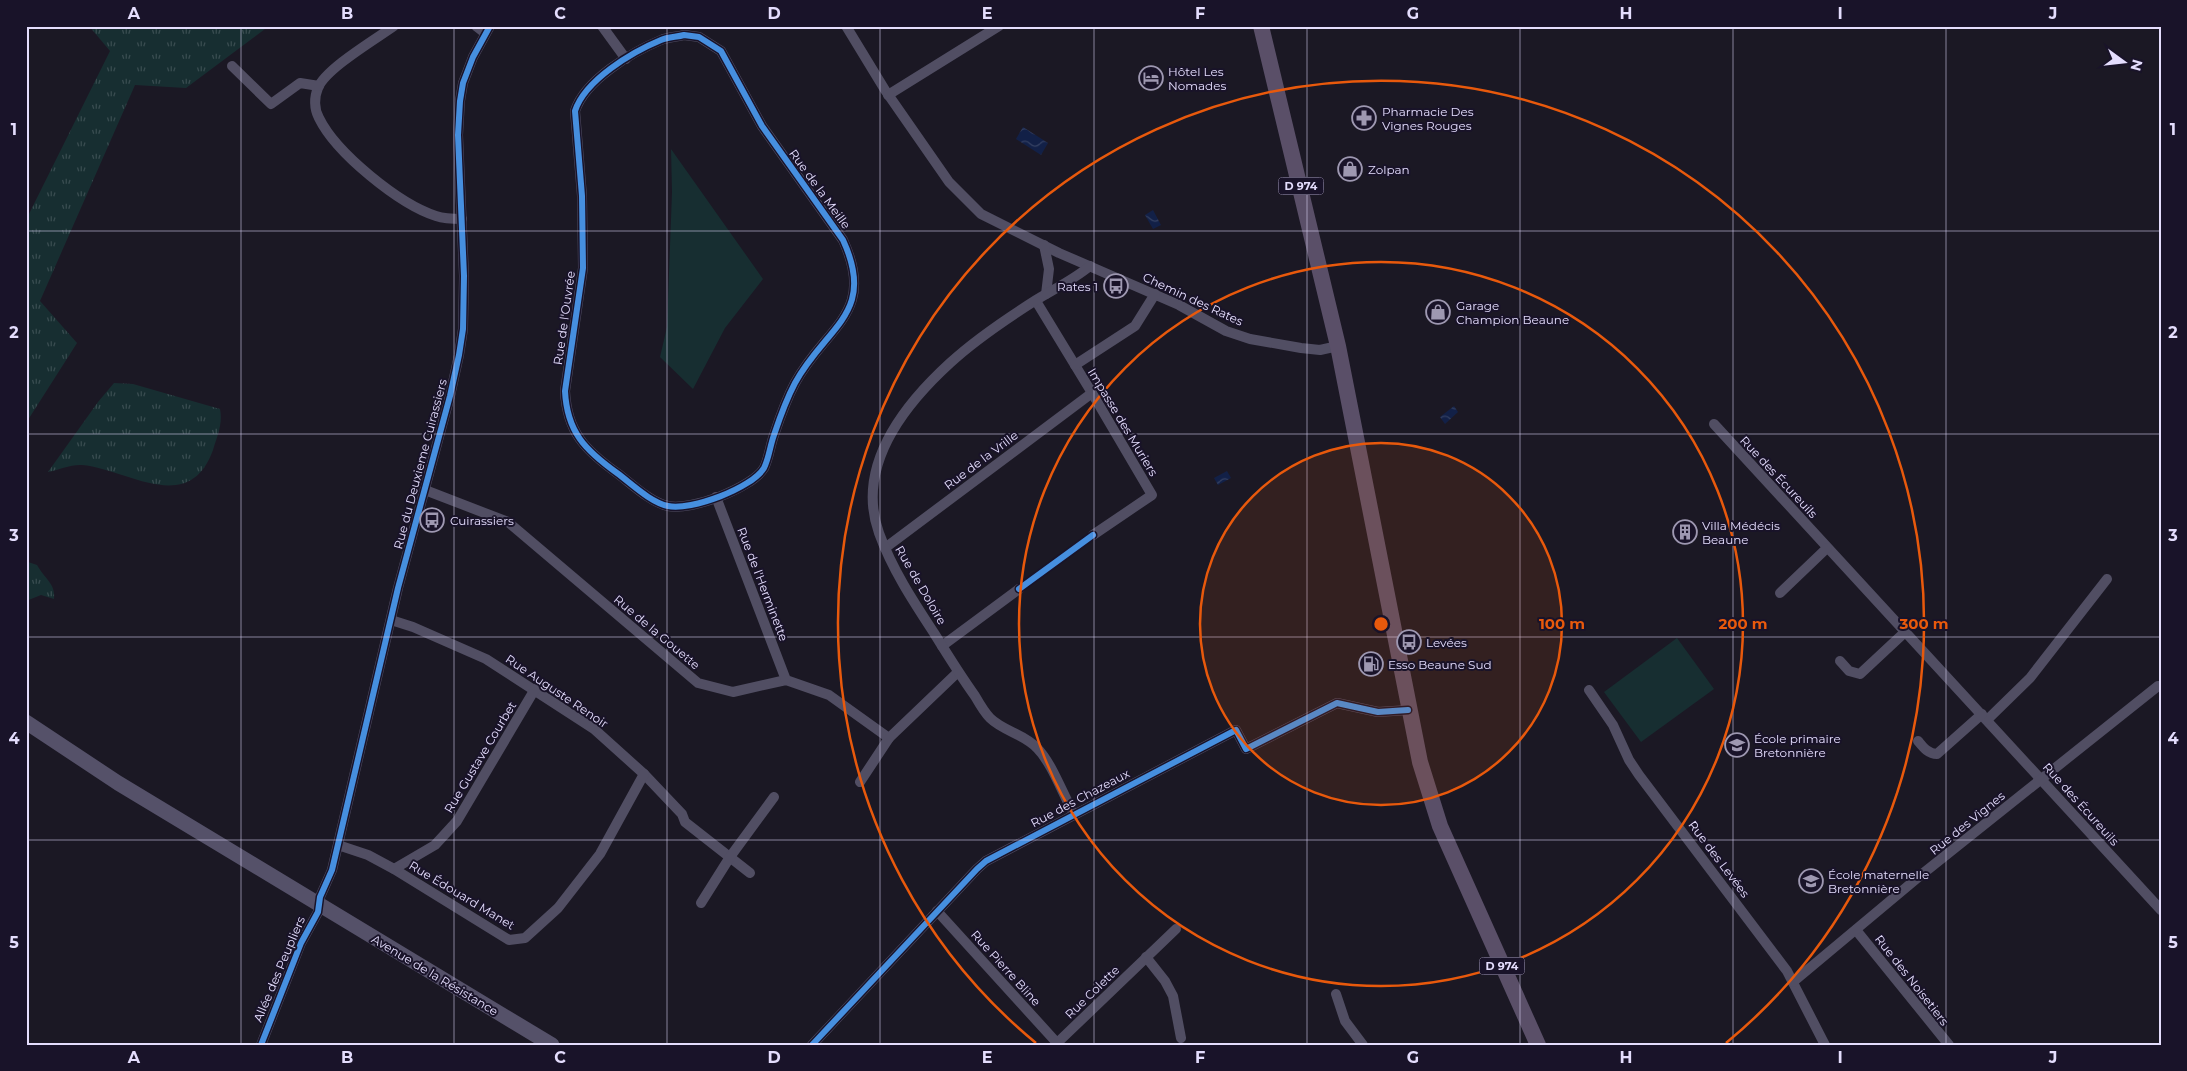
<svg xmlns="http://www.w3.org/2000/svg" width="2187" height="1071" viewBox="0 0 2187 1071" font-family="Montserrat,sans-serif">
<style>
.grass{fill:url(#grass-tufts)}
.green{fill:#172e31}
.water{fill:url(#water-waves)}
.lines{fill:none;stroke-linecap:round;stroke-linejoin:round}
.street{stroke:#514e63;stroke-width:10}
.secondary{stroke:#555169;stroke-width:15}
.primary{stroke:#5a4f68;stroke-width:16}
.cycleway-casing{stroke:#191329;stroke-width:9}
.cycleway{stroke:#468fdf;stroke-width:6}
.grid{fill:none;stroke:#e4ddfd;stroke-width:1;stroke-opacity:0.55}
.ring{fill:none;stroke:#e8590c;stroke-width:2.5}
.labels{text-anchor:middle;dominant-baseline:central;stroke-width:4;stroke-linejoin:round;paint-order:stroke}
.shield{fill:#191329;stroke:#a7a0bd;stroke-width:1}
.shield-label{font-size:11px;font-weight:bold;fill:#e4ddfd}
.poi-label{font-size:12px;fill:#e4ddfd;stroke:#191329;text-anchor:start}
.street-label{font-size:12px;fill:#e4ddfd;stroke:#191329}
.centre{fill:#e8590c;stroke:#191329;stroke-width:2.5}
.ring-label{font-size:15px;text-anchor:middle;font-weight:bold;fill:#e8590c;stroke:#191329;stroke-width:4;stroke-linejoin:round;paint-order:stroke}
.neatline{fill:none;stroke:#e4ddfd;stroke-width:2}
.grid-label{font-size:16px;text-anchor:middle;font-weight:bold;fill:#e4ddfd}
</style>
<defs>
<pattern id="grass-tufts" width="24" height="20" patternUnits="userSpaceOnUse" patternTransform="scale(1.25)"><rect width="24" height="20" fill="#172e31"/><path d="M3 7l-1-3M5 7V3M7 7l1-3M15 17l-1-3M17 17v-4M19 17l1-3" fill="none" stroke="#394c50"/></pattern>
<pattern id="water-waves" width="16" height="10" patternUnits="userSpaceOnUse" patternTransform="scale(1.25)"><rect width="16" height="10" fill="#122047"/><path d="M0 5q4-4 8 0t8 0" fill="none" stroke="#344062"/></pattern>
</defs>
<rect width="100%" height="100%" fill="#1b1824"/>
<g class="grass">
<polygon points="89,26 269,26 186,88 135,85 40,301 77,343 26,423 26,220 110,51"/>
<path d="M 114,383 L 133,384 L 220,409 C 223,424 217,436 213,450 C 189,517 127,469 82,465 C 72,464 58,470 48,472 L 98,402 Z"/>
<path d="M 26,555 L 28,562 L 37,565 C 44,578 56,584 54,599 L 41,595 L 26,601 Z"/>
</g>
<g class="green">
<polygon points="671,149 763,279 725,328 693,389 660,357 667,327 672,192"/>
<polygon points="1677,638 1714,689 1641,742 1604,692"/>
</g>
<g class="water">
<polygon points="1023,127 1048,143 1041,155 1016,139"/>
<polygon points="1153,210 1161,225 1153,229 1145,215"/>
<polygon points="1454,406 1458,412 1445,424 1440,417"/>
<polygon points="1227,471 1231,478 1218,485 1214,478"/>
</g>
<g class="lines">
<g class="street">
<path d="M 394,26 C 376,39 325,69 318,88 C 314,97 314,109 319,118 C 336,153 399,204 436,216 C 445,219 453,219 462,219"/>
<polyline points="476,26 485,33"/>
<polyline points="602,26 626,59"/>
<polyline points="846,26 885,90 949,182 981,214 1059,253 1179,305 1226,331 1250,339 1301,348 1320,350 1338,346"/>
<path d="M 684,35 L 699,37 L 721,51 L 762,126 L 843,240 C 877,314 826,326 795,383 C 786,400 780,417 774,435 C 770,446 769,458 764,468 C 752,488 691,511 668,506 C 650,502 632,484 617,473 C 585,450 567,432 565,391 L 583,268 L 582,196 L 575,111 C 585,80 632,52 661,40 C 668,37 677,37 684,35 Z"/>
<polyline points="232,66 271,104 300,83 319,86"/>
<polyline points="888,95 999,26"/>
<polyline points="1044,245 1049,269 1046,294"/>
<polyline points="1036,301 1092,393 1152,495 1093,535"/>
<polyline points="1075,365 1135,326 1155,294"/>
<polyline points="1714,424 2161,910"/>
<polyline points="425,490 508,522 698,683 733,692 786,680 829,695 889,738"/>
<polyline points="716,497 786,680"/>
<polyline points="885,548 1092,393"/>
<polyline points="1780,593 1827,548"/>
<polyline points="391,620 413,627 486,659 594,729 644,774 682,814 685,822 750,873"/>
<polyline points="942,646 1019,589"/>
<polyline points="1840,661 1849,671 1860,674 1904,633"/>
<polyline points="1589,690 1613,725 1629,760 1639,775 1787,971 1825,1045"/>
<polyline points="1987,720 2030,678 2107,579"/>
<path d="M 1918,741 C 1923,747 1928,754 1937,754 L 1982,714"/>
<polyline points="860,782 889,738 958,672"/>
<path d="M 1074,814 C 1063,795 1052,763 1037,748 C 1024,734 1003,731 990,718 C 984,712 979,703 975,696 C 960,675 947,654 934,633 C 913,601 892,569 879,533 C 855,466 904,405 950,363 C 976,339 1006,319 1036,300 C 1054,289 1073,280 1090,266"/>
<polyline points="338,845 368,855 394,869 509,940 525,938 558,908 600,854 644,774"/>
<polyline points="394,869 435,845 457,821 535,689"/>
<polyline points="701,903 730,857 774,797"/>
<polyline points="937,911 1057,1043"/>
<polyline points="1856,930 1949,1045"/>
<polyline points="1146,957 1165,981 1173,996 1181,1038"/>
<polyline points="1793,982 1921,875 2158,686"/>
<polyline points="1336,994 1345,1021 1363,1045"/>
<polyline points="261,1045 301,943 318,912 320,897 332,870 398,588 450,396 459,355 463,329 464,276 458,135 460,101 463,83 473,57 490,26"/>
<polyline points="812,1045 977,869 986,861 1236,730 1246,749 1337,703 1378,712 1408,710"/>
<polyline points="1055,1045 1176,929"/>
</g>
<polyline class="secondary" points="26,722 118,783 552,1045"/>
<polyline class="primary" points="1261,26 1338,346 1420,762 1440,826 1538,1045"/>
<g class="cycleway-casing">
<g id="cycleway">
<path d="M 684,35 L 699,37 L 721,51 L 762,126 L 843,240 C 877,314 826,326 795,383 C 786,400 780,417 774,435 C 770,446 769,458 764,468 C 752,488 691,511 668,506 C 650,502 632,484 617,473 C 585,450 567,432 565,391 L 583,268 L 582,196 L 575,111 C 585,80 632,52 661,40 C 668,37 677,37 684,35 Z"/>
<polyline points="1019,589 1093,535"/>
<polyline points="261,1045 301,943 318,912 320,897 332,870 398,588 450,396 459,355 463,329 464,276 458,135 460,101 463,83 473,57 490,26"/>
<polyline points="812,1045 977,869 986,861 1236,730 1246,749 1337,703 1378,712 1408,710"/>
</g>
</g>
<use href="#cycleway" class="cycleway"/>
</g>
<path class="grid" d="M 241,26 L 241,1045M 454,26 L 454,1045M 667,26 L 667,1045M 880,26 L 880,1045M 1094,26 L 1094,1045M 1307,26 L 1307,1045M 1520,26 L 1520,1045M 1733,26 L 1733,1045M 1946,26 L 1946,1045M 26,231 L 2161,231M 26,434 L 2161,434M 26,637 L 2161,637M 26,840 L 2161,840"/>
<circle cx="1381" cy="624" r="181" fill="#e8590c" fill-opacity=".12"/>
<g class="ring">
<circle cx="1381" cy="624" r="181"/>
<circle cx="1381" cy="624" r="362"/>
<path d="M1036 1043A543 543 0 1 1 1726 1043"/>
</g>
<defs>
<g id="hotel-ring" transform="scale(1.25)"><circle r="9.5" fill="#191329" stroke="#9e98b1" stroke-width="1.5"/><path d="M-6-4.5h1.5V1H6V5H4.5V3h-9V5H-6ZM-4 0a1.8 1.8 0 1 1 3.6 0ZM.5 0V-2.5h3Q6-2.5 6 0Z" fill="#9e98b1"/></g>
<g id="pharmacy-ring" transform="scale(1.25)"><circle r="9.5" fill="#191329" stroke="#9e98b1" stroke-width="1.5"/><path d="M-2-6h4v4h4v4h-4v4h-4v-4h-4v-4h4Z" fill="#9e98b1"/></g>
<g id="shop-ring" transform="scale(1.25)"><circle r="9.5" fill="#191329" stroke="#9e98b1" stroke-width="1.5"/><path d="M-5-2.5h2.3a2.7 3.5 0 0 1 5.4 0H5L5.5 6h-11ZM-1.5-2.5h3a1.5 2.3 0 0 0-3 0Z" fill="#9e98b1"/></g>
<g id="bus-ring" transform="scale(1.25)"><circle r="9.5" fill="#191329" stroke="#9e98b1" stroke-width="1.5"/><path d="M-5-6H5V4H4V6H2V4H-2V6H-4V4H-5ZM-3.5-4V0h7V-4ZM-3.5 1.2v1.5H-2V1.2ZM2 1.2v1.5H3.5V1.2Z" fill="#9e98b1"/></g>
<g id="building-ring" transform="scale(1.25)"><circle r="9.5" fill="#191329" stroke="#9e98b1" stroke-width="1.5"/><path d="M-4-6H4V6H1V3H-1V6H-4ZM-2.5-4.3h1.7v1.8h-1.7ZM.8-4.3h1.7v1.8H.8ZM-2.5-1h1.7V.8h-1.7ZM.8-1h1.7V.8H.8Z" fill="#9e98b1"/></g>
<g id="fuel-ring" transform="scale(1.25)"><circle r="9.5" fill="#191329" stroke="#9e98b1" stroke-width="1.5"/><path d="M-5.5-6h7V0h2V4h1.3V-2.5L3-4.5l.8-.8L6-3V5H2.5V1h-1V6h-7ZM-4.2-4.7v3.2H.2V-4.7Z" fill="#9e98b1"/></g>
<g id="school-ring" transform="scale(1.25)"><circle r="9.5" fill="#191329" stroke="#9e98b1" stroke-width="1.5"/><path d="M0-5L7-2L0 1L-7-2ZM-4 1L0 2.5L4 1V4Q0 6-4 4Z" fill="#9e98b1"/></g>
</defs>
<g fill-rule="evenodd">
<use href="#hotel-ring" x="1151" y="78"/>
<use href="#pharmacy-ring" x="1364" y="118"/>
<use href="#shop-ring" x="1350" y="169"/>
<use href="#bus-ring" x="1116" y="286"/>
<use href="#shop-ring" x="1438" y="312"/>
<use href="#bus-ring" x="432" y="520"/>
<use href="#building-ring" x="1685" y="532"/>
<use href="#bus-ring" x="1409" y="642"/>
<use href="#fuel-ring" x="1371" y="664"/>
<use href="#school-ring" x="1737" y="745"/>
<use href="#school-ring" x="1811" y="881"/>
</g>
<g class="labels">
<g class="shield">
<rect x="1278.5" y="177.5" width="45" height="17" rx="4"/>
<rect x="1479.5" y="957.5" width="45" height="17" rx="4"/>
</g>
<g class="shield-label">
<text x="1301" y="186">D 974</text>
<text x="1502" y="966">D 974</text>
</g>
<g class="poi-label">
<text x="1168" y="71">Hôtel Les<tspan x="1168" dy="14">Nomades</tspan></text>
<text x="1382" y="111">Pharmacie Des<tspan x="1382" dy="14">Vignes Rouges</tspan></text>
<text x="1368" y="169">Zolpan</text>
<text x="1098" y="286" text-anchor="end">Rates 1</text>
<text x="1456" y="305">Garage<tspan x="1456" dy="14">Champion Beaune</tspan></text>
<text x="450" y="520">Cuirassiers</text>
<text x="1702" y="525">Villa Médécis<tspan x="1702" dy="14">Beaune</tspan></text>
<text x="1426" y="642">Levées</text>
<text x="1388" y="664">Esso Beaune Sud</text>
<text x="1754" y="738">École primaire<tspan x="1754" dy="14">Bretonnière</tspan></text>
<text x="1828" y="874">École maternelle<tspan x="1828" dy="14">Bretonnière</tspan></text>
</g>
<g class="street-label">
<text transform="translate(820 189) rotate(54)">Rue de la Meille</text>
<text transform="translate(1193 299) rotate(25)">Chemin des Rates</text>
<text transform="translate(564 318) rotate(-82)">Rue de l'Ouvrée</text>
<text transform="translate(1123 422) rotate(59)">Impasse des Muriers</text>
<text transform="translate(981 460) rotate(-37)">Rue de la Vrille</text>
<text transform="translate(420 464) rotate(-75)">Rue du Deuxieme Cuirassiers</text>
<text transform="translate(1779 477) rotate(47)">Rue des Écureuils</text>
<text transform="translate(763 584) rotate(69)">Rue de l'Herminette</text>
<text transform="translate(921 585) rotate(60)">Rue de Doloire</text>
<text transform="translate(657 632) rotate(40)">Rue de la Gouette</text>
<text transform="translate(557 691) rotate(34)">Rue Auguste Renoir</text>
<text transform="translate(480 757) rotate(-59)">Rue Gustave Courbet</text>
<text transform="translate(1080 798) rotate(-28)">Rue des Chazeaux</text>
<text transform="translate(2081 804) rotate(48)">Rue des Écureuils</text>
<text transform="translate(1967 823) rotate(-39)">Rue des Vignes</text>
<text transform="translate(1719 859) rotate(53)">Rue des Levées</text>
<text transform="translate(462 895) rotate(31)">Rue Édouard Manet</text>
<text transform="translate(1006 968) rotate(48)">Rue Pierre Bline</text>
<text transform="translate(279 969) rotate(-67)">Allée des Peupliers</text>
<text transform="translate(435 975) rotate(31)">Avenue de la Résistance</text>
<text transform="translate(1912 980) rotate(52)">Rue des Noisetiers</text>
<text transform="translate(1092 992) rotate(-44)">Rue Colette</text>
</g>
</g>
<circle cx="1381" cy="624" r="8" class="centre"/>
<g class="ring-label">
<text x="1562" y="629">100 m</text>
<text x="1743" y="629">200 m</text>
<text x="1924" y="629">300 m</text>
</g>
<rect width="2187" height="1071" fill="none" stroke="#191329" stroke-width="55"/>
<g transform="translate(2124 62) rotate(105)" stroke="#191329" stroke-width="4" paint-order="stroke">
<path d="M0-4L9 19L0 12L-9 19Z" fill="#e4ddfd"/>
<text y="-8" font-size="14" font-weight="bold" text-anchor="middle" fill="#e4ddfd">N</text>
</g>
<rect x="28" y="28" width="2132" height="1016" class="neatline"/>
<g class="grid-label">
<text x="134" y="19">A</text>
<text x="347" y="19">B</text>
<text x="560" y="19">C</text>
<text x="774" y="19">D</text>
<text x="987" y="19">E</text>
<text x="1200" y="19">F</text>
<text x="1413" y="19">G</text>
<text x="1626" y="19">H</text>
<text x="1840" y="19">I</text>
<text x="2053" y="19">J</text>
<text x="14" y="135">1</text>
<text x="2173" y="135">1</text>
<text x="14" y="338">2</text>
<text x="2173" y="338">2</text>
<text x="14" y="541">3</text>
<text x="2173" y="541">3</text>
<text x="14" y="744">4</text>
<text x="2173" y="744">4</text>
<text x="14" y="948">5</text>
<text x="2173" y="948">5</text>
<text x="134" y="1063">A</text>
<text x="347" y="1063">B</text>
<text x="560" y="1063">C</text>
<text x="774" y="1063">D</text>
<text x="987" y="1063">E</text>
<text x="1200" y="1063">F</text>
<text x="1413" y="1063">G</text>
<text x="1626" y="1063">H</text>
<text x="1840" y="1063">I</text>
<text x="2053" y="1063">J</text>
</g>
</svg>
